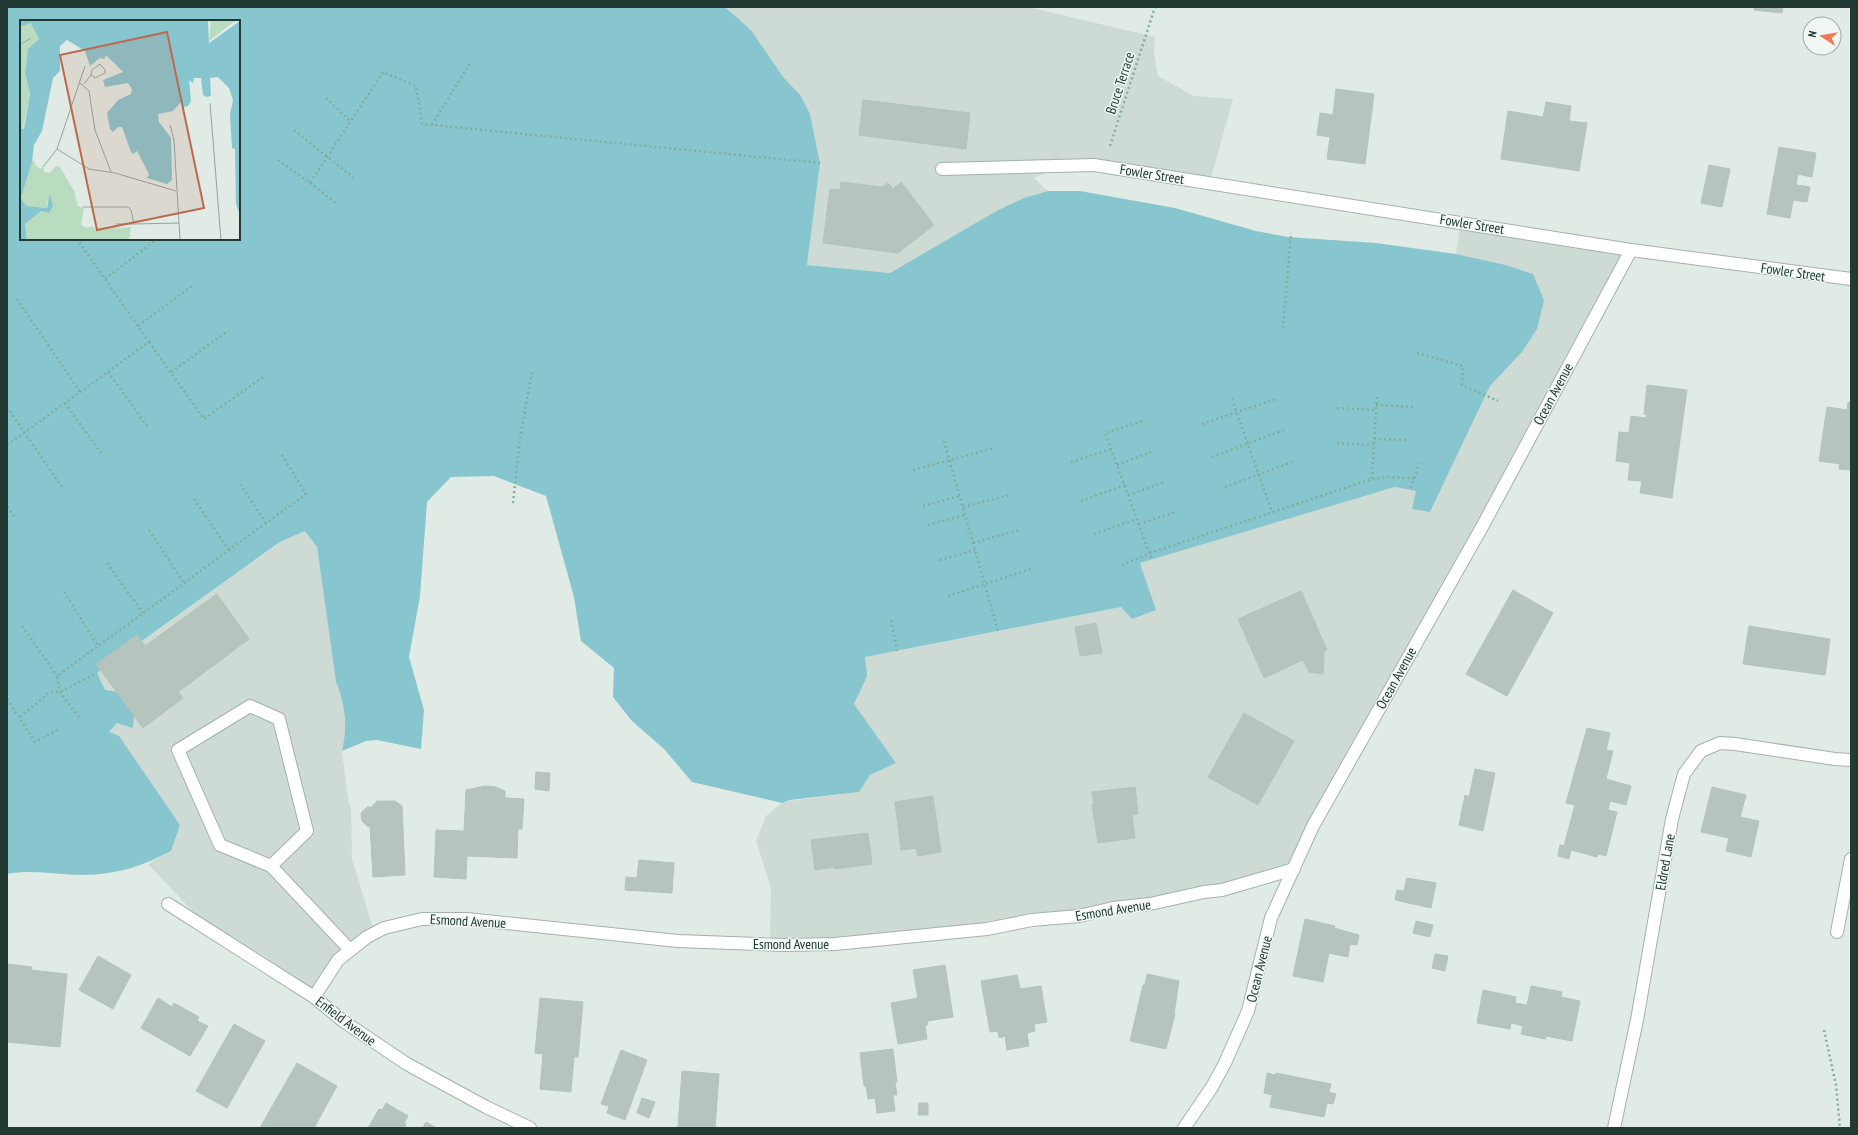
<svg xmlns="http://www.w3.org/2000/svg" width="1858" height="1135" viewBox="0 0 1858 1135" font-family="'PT Sans Narrow',sans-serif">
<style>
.built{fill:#cedad4}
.water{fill:#88c6cf;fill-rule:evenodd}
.building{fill:#b5c5be;stroke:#b2c4bc}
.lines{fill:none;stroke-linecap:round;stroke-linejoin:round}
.service-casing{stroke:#a3b2ac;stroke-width:14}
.minor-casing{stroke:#a3b2ac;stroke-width:14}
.path{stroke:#80ae9e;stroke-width:2.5;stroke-dasharray:2 3;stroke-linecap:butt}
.service{stroke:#fff;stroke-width:12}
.minor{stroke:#fff;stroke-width:12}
.labels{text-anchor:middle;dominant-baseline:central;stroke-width:3;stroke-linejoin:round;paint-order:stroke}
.street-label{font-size:14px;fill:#213a33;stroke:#f0f7f3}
.inset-road{fill:none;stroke:#94a49e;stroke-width:1}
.view{fill:#bc6a4f;fill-opacity:0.15;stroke:#bc6a4f;stroke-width:2}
.inset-edge{fill:none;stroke:#213a33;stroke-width:2}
</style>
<rect width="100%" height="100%" fill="#e0ebe5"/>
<g class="built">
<polygon points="735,7 1028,7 1155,37 1154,54 1158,76 1194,96 1233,99 1209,185 1077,165 1054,169 1034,178 1048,191 1024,198 998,210 890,273 807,265 820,163 810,114 801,96 784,78 751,30 726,8"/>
<polygon points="1460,224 1604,246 1623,255 1486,512 1286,873 1149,906 849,944 770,940 771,888 756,841 766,816 782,803 790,801 859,792 870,775 896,763 854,704 866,676 865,657 1121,607 1156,610 1140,563 1395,487 1416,491 1430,512 1490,386 1522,352 1506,265 1456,254"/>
<polygon points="305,531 317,547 336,682 343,699 346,736 342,751 349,805 351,808 352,858 373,929 311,992 266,957 201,920 148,864 171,851 109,732 117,723 97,673 281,542"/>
</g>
<path class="water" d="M 7,7 L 735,7 L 726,8 L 751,30 L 784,78 L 801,96 L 810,114 L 820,163 L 807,265 L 890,273 L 998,210 L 1024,198 L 1048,191 L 1080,191 L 1175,208 L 1256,231 L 1288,237 L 1376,243 L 1456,254 L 1506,265 L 1533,274 L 1544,300 L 1537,329 L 1522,352 L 1490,386 L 1430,512 L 1412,509 L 1416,491 L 1395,487 L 1140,563 L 1156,610 L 1132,619 L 1121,607 L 865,657 L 867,676 L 854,704 L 896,763 L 870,775 L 859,792 L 790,800 L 782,803 L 692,782 L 664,749 L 632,721 L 613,697 L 614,668 L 581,641 L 574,597 L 546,496 L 494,476 L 451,477 L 427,502 L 420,596 L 409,657 L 424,710 L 421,749 L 377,740 L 366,741 L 342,751 C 348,727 345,704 336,682 L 317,547 L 305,531 L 280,542 L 97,673 L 105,690 L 136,695 L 133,728 L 117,723 L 109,732 L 119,736 L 180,825 L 171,851 C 143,866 116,875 83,875 C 58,875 32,869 7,874 ZM 21,21 L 239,21 L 239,239 L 21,239 Z"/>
<g class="building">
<polygon points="1754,7 1783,7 1782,13 1754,10"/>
<polygon points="1336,89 1374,94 1365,164 1327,159 1330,137 1317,135 1320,113 1333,115"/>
<polygon points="863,100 970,113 966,149 859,135"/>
<polygon points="1546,102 1571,106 1569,121 1587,123 1579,171 1501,159 1508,111 1543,117"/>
<polygon points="1779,147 1816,153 1812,177 1798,174 1796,185 1810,187 1807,202 1793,200 1790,218 1767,214"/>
<polygon points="1709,165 1730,169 1722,207 1701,203"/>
<polygon points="841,182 882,187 888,183 893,189 901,182 934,225 898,253 823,243 830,189 840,190"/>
<polygon points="1647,385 1687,390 1672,498 1640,493 1642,481 1628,480 1630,463 1616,461 1619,432 1629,433 1631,416 1646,418 1647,415 1644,414"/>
<polygon points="1848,402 1851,403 1851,470 1839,469 1840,464 1819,461 1827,407 1847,410"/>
<polygon points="1513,590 1553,613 1507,696 1466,674"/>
<polygon points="1301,591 1327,650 1324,651 1323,674 1309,672 1303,660 1264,678 1238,619"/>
<polygon points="217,594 249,639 178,692 183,698 143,728 96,664 137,635 145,646"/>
<polygon points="1096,623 1102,653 1080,656 1075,627"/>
<polygon points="1749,626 1830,639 1825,675 1743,664"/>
<polygon points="1244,713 1294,741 1258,805 1208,777"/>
<polygon points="1587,728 1610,733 1606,750 1613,751 1606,779 1631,786 1626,805 1610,801 1608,810 1617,812 1606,856 1598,854 1597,857 1571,850 1569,859 1558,856 1560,845 1564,846 1575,805 1566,803"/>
<polygon points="1475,769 1495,773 1483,831 1459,825 1465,795 1469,797"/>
<polygon points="536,772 550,773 549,791 535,789"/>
<polygon points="485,786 496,787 505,791 505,798 524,799 522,829 518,829 517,858 467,856 466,879 434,877 436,830 464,831 466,790"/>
<polygon points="1135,787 1138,814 1132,815 1135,838 1098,843 1092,805 1094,804 1092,792"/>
<polygon points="1712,787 1746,795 1740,817 1759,821 1751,857 1726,851 1729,838 1701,832"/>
<polygon points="933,796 941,852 918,856 916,848 901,850 895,802"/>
<polygon points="377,801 395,801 402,806 405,875 373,877 370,826 368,827 362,821 361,813 367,807 372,807"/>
<polygon points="868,833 872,864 835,869 834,867 815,870 811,840"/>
<polygon points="639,860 674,863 672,893 625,890 626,877 637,878"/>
<polygon points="1407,878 1436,883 1431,908 1395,900 1397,890 1404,891"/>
<polygon points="1305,919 1335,926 1334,928 1359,935 1357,945 1350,944 1348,957 1329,953 1323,982 1293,976"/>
<polygon points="1416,921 1433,925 1430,937 1413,933"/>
<polygon points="1435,954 1448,956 1445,971 1432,968"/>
<polygon points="98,956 131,975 113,1009 79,990"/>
<polygon points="7,964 32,967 31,970 67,974 60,1047 7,1042"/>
<polygon points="945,965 953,1017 927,1021 928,1025 925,1025 927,1039 898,1044 891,1003 918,998 913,970"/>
<polygon points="1147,974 1179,981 1174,1014 1175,1014 1166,1049 1130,1041 1143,985 1145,985"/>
<polygon points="1017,975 1020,989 1041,986 1047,1022 1034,1024 1035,1031 1027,1033 1029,1046 1007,1050 1005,1036 999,1038 998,1031 990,1032 981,981"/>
<polygon points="1531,986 1562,992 1561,997 1580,1001 1572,1041 1546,1036 1545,1039 1521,1034 1523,1026 1511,1023 1510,1029 1477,1023 1483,990 1516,997 1515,1003 1527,1005"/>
<polygon points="158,998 172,1007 174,1003 199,1017 197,1021 208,1026 190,1056 141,1028"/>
<polygon points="540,998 583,1002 578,1057 574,1057 571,1092 540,1089 543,1054 535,1053"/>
<polygon points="234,1024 265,1041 227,1108 196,1091"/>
<polygon points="893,1049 897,1082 895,1082 897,1095 893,1095 895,1111 877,1113 875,1098 868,1099 866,1086 864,1086 860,1053"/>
<polygon points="621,1050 647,1060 625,1120 607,1113 609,1106 601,1104"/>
<polygon points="297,1063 337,1086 314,1128 264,1128 261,1126"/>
<polygon points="682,1071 719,1074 715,1128 678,1128"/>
<polygon points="1267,1073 1276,1075 1276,1073 1331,1084 1329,1092 1336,1094 1333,1104 1327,1103 1324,1117 1270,1107 1272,1095 1264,1093"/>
<polygon points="642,1098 655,1102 649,1118 637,1113"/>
<polygon points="386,1103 408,1116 404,1123 406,1124 404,1128 368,1128 379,1109 382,1110"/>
<polygon points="919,1103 928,1103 928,1115 918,1115"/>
<polygon points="426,1122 436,1128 423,1128"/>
</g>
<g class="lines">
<g class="service-casing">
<g id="service">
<polyline points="942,169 1094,165"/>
<polyline points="271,866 220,845 178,750 250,706 279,719 307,831 271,866 350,950"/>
<polyline points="1837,932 1851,859"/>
</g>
</g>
<g class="minor-casing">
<g id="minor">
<polyline points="1094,165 1631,250 1851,279"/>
<polyline points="168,904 314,997 343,1021 407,1064 486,1107 530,1128"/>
<polyline points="314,997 338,960 367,937 384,928 422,919 467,919 678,941 784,945 835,944 987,929 1032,920 1079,916 1113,908 1150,904 1204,892 1222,890 1294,869"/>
<polyline points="1184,1128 1212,1087 1225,1063 1248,1011 1271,918 1313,826 1482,527 1631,250"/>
<polyline points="1614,1128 1637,1020 1672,819 1684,774 1701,751 1720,743 1735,744 1835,759 1851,760"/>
</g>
</g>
<g class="path">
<polyline points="326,98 350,121"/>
<polyline points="432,125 470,63"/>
<polyline points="294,130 355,179"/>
<polyline points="1110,146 1155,7"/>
<polyline points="278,160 310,183 383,72 416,86 422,124 820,163"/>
<polyline points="310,183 337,204"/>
<polyline points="105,279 157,239"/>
<polyline points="17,299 80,392"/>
<polyline points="138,326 193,285"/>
<polyline points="1283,328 1291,233"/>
<polyline points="149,342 204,419 263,377"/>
<polyline points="1417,353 1463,366 1462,385 1498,401"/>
<polyline points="108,372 147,426"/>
<polyline points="171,372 228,331"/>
<polyline points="1232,399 1272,512"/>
<polyline points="65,403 103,456"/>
<polyline points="1376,405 1415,407"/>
<polyline points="7,407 62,487"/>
<polyline points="1337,408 1376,410"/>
<polyline points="1142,421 1105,433 1152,560"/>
<polyline points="1202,424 1276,399"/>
<polyline points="1374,439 1410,440"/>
<polyline points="944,441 998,631"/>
<polyline points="1337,443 1373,445"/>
<polyline points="7,445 149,342 77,239"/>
<polyline points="1212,457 1284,430"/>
<polyline points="1071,462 1111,449"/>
<polyline points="1117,465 1151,452"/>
<polyline points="913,470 994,448"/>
<polyline points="1414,478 1419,463"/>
<polyline points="1372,479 1377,394"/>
<polyline points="240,484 266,523"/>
<polyline points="1225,487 1295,461"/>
<polyline points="1128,495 1165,482"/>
<polyline points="194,499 229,550"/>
<polyline points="1081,501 1125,485"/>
<polyline points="513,503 519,445 532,371"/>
<polyline points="923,506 960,496"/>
<polyline points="7,507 16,519"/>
<polyline points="963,507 1009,495"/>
<polyline points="1139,524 1175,512"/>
<polyline points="928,525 965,515"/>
<polyline points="149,530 184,583"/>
<polyline points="1094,534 1137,519"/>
<polyline points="973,543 1019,530"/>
<polyline points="940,560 975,550"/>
<polyline points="107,563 143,613"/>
<polyline points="1122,565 1150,553 1372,479 1388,477 1414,478 1410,490"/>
<polyline points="64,592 98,646"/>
<polyline points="948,596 1031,569"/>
<polyline points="891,620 897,651"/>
<polyline points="22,626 57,676"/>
<polyline points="7,699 35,742 59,729"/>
<polyline points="20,717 50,692 60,692 97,673"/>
<polyline points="79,717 60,692 57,676 306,494 282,455"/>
<polyline points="1824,1030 1836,1085 1840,1128"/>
</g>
<use href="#service" class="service"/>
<use href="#minor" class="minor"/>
</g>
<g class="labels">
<g class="street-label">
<text transform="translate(1120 83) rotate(-72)">Bruce Terrace</text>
<text transform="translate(1152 174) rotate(9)">Fowler Street</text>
<text transform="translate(1472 224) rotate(9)">Fowler Street</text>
<text transform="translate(1793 272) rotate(8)">Fowler Street</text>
<text transform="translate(1553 394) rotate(-62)">Ocean Avenue</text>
<text transform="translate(1396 678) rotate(-61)">Ocean Avenue</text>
<text transform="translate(1665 862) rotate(-80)">Eldred Lane</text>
<text transform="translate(1113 910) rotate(-9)">Esmond Avenue</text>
<text transform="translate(468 921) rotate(3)">Esmond Avenue</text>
<text x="791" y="944">Esmond Avenue</text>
<text transform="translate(1259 969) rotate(-76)">Ocean Avenue</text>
<text transform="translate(346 1021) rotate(37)">Enfield Avenue</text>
</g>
</g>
<g transform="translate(20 20)">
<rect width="220" height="220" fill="#e0ebe5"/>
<path d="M 191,0 L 216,0 L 189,21 ZM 11,2 L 19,19 L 8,30 L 5,49 L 10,74 L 3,109 L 0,108 L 0,7 ZM 13,139 L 16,146 L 20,149 L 23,146 L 24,152 L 30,153 L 36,146 L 40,147 L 54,171 L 58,186 L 64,188 L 61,205 L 67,208 L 72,206 L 76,210 L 111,207 L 109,220 L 7,220 L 5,204 L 21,191 L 29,193 L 27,177 L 27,188 L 6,186 L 1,178 Z" fill="#b9dcc1"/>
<path d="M 0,0 L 188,0 L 189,23 L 220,1 L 220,196 L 216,184 L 215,129 L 212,128 L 210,94 L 213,80 L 209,68 L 198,57 L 190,58 L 191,76 L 186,77 L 183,75 L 181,58 L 174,58 L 173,63 L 169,60 L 171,81 L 168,86 L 164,87 L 161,82 L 153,91 L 138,94 L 139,102 L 151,118 L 152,160 L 147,164 L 127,158 L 129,154 L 117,131 L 113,134 L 111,132 L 102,107 L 98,107 L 93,112 L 90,109 L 87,93 L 98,80 L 111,74 L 112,69 L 108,63 L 85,67 L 83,60 L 103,52 L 86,35 L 84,39 L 80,38 L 70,46 L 65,31 L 47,20 L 40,26 L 40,51 L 33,58 L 22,111 L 14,125 L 12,142 L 1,178 L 6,186 L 27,188 L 30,174 L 33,186 L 29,193 L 21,191 L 5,204 L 7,220 L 1,220 L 0,108 L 4,109 L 10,74 L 5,52 L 8,29 L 19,19 L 11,3 L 0,7 Z" fill="#88c6cf"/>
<path class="inset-road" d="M 0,25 L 11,18M 59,62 L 69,71 L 75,110 L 91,152M 64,64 L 71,55 L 75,58 L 85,53 L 85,50 L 80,44 L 72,50 L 71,55M 190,83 L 201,220M 150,105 L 154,120 L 160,220M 37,129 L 69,149 L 95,153 L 156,171M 23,147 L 37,129 L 65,46M 63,187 L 108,187 L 111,190 L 114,204 L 159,203M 96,204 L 114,204"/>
<path class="view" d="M 147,12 L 184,188 L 77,210 L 40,35 Z"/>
<rect width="220" height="220" class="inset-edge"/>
</g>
<rect width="1858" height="1135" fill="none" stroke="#213a33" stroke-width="16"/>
<g transform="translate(1822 36) rotate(282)"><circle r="19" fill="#f0f7f3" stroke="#9daba6"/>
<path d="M0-3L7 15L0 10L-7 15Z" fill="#f07a58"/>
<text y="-6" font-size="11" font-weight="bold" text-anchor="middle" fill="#213a33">N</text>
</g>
</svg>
